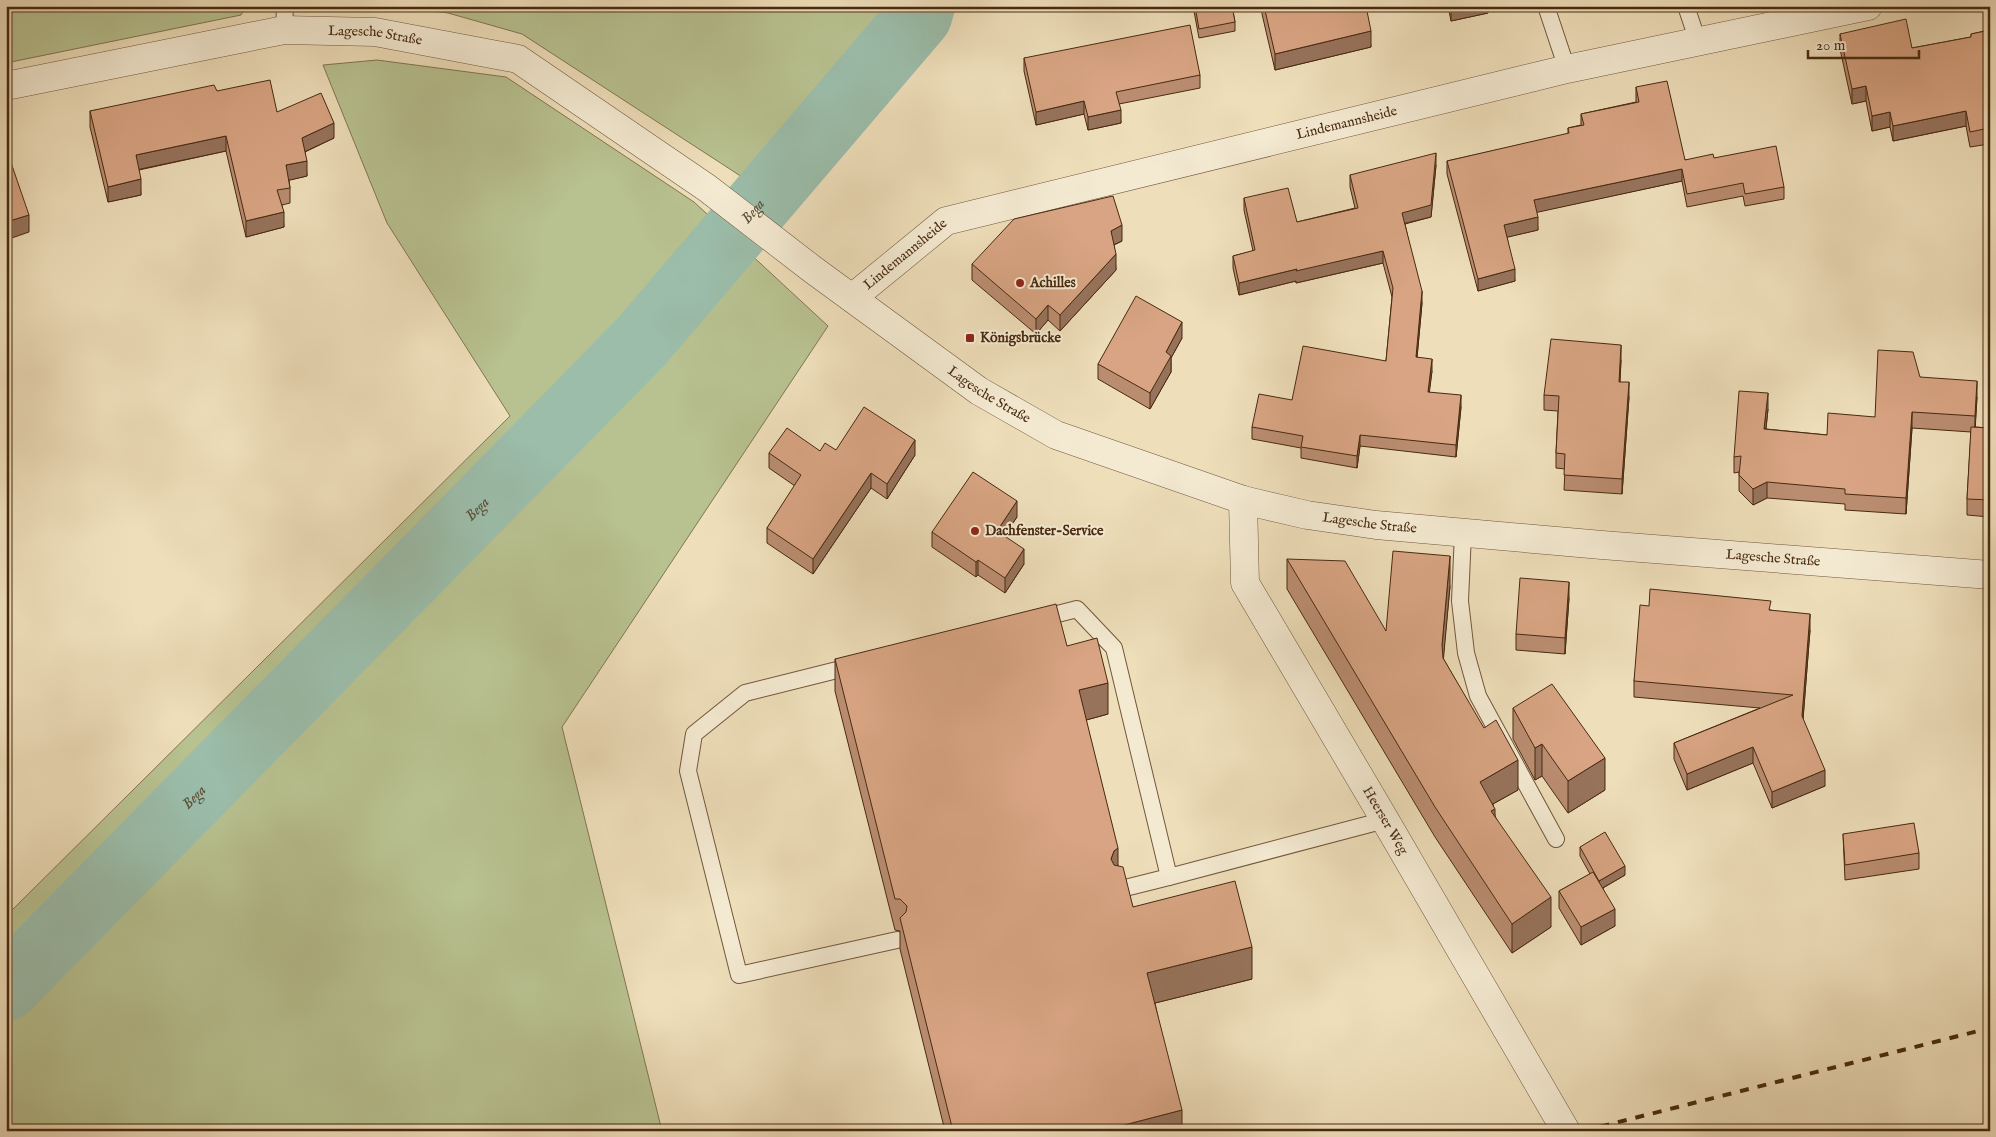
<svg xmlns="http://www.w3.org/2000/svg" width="1996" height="1137" viewBox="0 0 1996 1137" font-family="'IM FELL English',serif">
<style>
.green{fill:#b8c190;stroke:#807650}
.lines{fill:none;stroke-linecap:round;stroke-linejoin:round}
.river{stroke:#9bbdaa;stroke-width:66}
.service-casing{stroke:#72573b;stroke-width:18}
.minor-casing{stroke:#72573b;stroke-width:29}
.tertiary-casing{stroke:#72573b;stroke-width:29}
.service{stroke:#f4ead2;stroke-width:16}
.minor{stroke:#f4ead2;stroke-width:28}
.tertiary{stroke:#f4ead2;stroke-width:28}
.rail{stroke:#482a11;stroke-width:4;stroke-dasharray:9 9;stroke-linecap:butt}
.wall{fill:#ba8d71;stroke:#482a11}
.shaded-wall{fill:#97735c;stroke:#482a11}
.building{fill:#d8a483;stroke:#482a11}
.poi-dot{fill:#8f2418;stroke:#f4ead2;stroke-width:2}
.labels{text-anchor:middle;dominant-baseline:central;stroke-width:4;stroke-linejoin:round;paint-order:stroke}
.street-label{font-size:14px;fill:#482a11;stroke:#f4ead2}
.poi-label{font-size:14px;font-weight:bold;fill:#482a11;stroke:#f4ead2;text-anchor:start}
.water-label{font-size:15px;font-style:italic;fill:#5d4f37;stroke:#f4ead2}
</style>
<rect width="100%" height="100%" fill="#eedeba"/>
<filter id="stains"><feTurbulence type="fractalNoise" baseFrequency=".004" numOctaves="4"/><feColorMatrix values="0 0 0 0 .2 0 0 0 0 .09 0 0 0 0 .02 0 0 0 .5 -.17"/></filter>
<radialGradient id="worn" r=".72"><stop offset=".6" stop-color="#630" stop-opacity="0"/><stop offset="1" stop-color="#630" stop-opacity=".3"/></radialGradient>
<g class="green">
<polygon points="6,6 246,6 241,15 6,63"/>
<polygon points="388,6 899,6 897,13 756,186 522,34 448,13"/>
<polygon points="377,60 506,77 694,202 828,326 562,727 662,1131 6,1131 6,916 510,416 387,223 323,65"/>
</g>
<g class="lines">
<path class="river" id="s1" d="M 6,988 L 641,342 L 919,16 L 922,6"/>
<g class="service-casing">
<g id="service">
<polyline points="1546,6 1567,69"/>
<polyline points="1686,6 1698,42"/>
<polyline points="284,30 285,6"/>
<polyline points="1463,533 1460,601 1466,653 1478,696 1556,839"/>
<polyline points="1038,619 1077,609 1114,648 1169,877 1385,820"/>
<polyline points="857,665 745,693 694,734 688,771 739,975 897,940"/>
<polyline points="1121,889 1169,877"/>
</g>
</g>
<g class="minor-casing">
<g id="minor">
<path id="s2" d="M 852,298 L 946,221 L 1567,69 L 1868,6"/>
<path id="s3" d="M 1243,500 L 1245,583 L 1385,820 L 1566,1131"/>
</g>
</g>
<g class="tertiary-casing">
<g id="tertiary">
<path id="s4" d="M 6,86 L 284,30 L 375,32 L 518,59 L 707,188 L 812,269 L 979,391 L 1056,435 L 1243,500 L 1307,515 L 1376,525 L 1602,545 L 1990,575"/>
</g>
</g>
<use href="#service" class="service"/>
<use href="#minor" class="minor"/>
<use href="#tertiary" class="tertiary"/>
<polyline class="rail" points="1583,1131 1990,1028"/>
</g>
<g class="wall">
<polygon points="1193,6 1232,6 1235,22 1235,31 1199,38"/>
<polygon points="1262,6 1366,6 1371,47 1275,70 1262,14"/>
<polygon points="1448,6 1488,6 1488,13 1451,21"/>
<polygon points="1990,30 1990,145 1989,144 1970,147 1966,126 1893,141 1890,127 1872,131 1866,101 1852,104 1840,49 1840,34 1912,48 1971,37 1971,34"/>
<polygon points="1024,58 1200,75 1200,88 1119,104 1121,123 1088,130 1084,114 1036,125 1024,71"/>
<polygon points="1636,87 1685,160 1714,158 1784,187 1784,199 1745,206 1743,196 1687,207 1682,181 1536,212 1538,230 1507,237 1515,281 1478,291 1447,174 1447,161 1568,134 1568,128 1581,125 1581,114 1636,102"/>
<polygon points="217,91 277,112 334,138 305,152 307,176 289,180 290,188 290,203 282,205 284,227 246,237 226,151 139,170 141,195 108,202 90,127 90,111"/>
<polygon points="1436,165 1431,217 1405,224 1422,303 1417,357 1432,371 1429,392 1461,407 1456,457 1360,446 1357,468 1301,458 1301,448 1252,439 1252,427 1292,400 1386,361 1392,297 1383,263 1296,283 1296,281 1239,295 1233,268 1233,256 1253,251 1244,210 1244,198 1297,222 1355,208 1350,187 1350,175"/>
<polygon points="1122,241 1114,245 1116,270 1060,331 1048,320 1036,334 972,280 972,264"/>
<polygon points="1182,338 1171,358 1171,372 1150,409 1098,379 1098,364"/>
<polygon points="1621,360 1620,382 1629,397 1622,494 1564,490 1565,469 1556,468 1556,453 1558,411 1544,410 1544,395"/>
<polygon points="1920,377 1977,397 1975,427 1990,428 1990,517 1967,515 1967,499 1971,432 1912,428 1906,514 1845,510 1845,504 1767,498 1753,505 1739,491 1739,472 1734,473 1734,457 1768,409 1766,429 1827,435 1875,417"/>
<polygon points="836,450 915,455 887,499 871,488 813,574 767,543 767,528 795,486 769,468 769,453"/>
<polygon points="1017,517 1004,536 1024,564 1005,593 978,575 976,577 932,547 932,532"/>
<polygon points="1287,559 1386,631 1450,586 1443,658 1518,790 1493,804 1495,816 1551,927 1512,953 1435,837 1287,589"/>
<polygon points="1569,598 1565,654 1516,650 1516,634"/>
<polygon points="1649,606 1771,610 1810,630 1803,719 1825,786 1772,808 1753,763 1687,790 1674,759 1674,743 1760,708 1634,697 1634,681"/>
<polygon points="1990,626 1990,677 1987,677 1987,660"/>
<polygon points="1067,646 1108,714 1086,720 1118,866 1133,907 1252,979 1155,1003 1182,1131 945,1131 900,949 900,931 895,930 835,691 835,659"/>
<polygon points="1513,708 1605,790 1568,813 1542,776 1535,780 1513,739"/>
<polygon points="1843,834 1919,853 1919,869 1845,880"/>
<polygon points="1580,847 1625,875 1603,888 1615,926 1581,945 1559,908 1559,891 1590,874 1580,856"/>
</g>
<g class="shaded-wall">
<polygon points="1451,6 1488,6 1488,13 1451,21"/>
<polygon points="1371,31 1371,47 1275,70 1275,54"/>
<polygon points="1866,86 1866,101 1852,104 1852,89"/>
<polygon points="1084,101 1084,114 1036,125 1036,112"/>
<polygon points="1121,110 1121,123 1088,130 1088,117"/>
<polygon points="1966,111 1966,126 1893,141 1893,126"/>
<polygon points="1890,112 1890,127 1872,131 1872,116"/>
<polygon points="334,123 334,138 302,153 302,138"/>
<polygon points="226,136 226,151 136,170 136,155"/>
<polygon points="1436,153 1436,165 1431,217 1402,224 1402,213"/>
<polygon points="307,161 307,176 286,181 286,165"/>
<polygon points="1682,169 1682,181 1534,213 1534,200"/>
<polygon points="141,179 141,195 108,202 108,187"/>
<polygon points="284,212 284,227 246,237 246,221"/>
<polygon points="29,215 29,232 6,240 6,222"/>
<polygon points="1538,217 1538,230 1504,238 1504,225"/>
<polygon points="1122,225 1122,241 1111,246 1111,231"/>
<polygon points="1383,251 1383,263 1296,283 1296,281 1239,295 1239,283 1297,269"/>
<polygon points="1116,254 1116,270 1060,331 1060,315"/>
<polygon points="1515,269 1515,281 1478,291 1478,279"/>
<polygon points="1422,291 1422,303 1416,369 1416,357"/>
<polygon points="1048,305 1048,320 1036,334 1036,319"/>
<polygon points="1182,322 1182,338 1171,358 1171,372 1150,409 1150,393 1166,352"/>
<polygon points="1621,345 1621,360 1619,397 1619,382"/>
<polygon points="1432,359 1432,371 1428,403 1428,392"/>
<polygon points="1977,381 1977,397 1975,432 1975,416"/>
<polygon points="1629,382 1629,397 1622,494 1622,479"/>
<polygon points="1768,393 1768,409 1764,445 1764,429"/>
<polygon points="1461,395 1461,407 1456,457 1456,445"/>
<polygon points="1912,412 1912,428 1906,514 1906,498"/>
<polygon points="1360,435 1360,446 1357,468 1357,456"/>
<polygon points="915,440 915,455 887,499 887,484"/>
<polygon points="871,473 871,488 813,574 813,559"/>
<polygon points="1767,482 1767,498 1753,505 1753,489"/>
<polygon points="1017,501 1017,517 997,546 997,531"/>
<polygon points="1024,549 1024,564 1005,593 1005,578"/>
<polygon points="1450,556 1450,586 1442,675 1442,645"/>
<polygon points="978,560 978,575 976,577 976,562"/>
<polygon points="1569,582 1569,598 1565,654 1565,638"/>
<polygon points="1810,614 1810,630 1802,732 1802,716"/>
<polygon points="1108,683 1108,714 1079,722 1079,690"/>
<polygon points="1542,744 1542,776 1535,780 1535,748"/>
<polygon points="1753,747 1753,763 1687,790 1687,774"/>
<polygon points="1605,758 1605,790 1568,813 1568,781"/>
<polygon points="1518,760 1518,790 1480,811 1480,782"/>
<polygon points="1825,770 1825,786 1772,808 1772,792"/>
<polygon points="1495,809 1495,838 1491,811"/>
<polygon points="1118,848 1118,879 1111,859 1114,851"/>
<polygon points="1625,866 1625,875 1599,890 1599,881"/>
<polygon points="1551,897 1551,927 1512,953 1512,924"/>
<polygon points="1615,909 1615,926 1581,945 1581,927"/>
<polygon points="1252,947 1252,979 1147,1005 1147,973"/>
<polygon points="1182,1110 1182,1131 1101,1131"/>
</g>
<g class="building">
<polygon points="1195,6 1232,6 1235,22 1199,29"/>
<polygon points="1264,6 1366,6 1371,31 1275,54"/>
<polygon points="1906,19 1912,48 1971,37 1971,34 1990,30 1990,129 1989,128 1970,132 1966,111 1893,126 1890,112 1872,116 1866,86 1852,89 1840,34"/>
<polygon points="1190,25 1200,75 1116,92 1121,110 1088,117 1084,101 1036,112 1024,58"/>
<polygon points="270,80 277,112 321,93 334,123 302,138 307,161 286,165 290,188 277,190 284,212 246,221 226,136 136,155 141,179 108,187 90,111 214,85 217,91"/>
<polygon points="1667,81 1685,160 1713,154 1714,158 1776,146 1784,187 1745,194 1743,183 1687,194 1682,169 1534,200 1538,217 1504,225 1515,269 1478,279 1447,161 1569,133 1568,128 1584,125 1581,114 1639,102 1636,87"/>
<polygon points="1436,153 1431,205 1402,213 1422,291 1416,357 1432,359 1428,392 1461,395 1456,445 1360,435 1357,456 1301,447 1303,436 1252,427 1259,394 1292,400 1303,346 1386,361 1393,288 1383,251 1296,271 1297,269 1239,283 1233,256 1255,250 1244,198 1288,188 1297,222 1358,208 1350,175"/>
<polygon points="8,154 29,215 6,222 6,155"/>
<polygon points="1113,196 1122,225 1111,231 1116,254 1060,315 1048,305 1036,319 972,264 1014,219"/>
<polygon points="1136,296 1182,322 1166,352 1171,356 1150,393 1098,364"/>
<polygon points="1551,339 1621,345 1619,382 1629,382 1622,479 1564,475 1565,454 1556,453 1559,396 1544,395"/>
<polygon points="1878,350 1913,352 1920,377 1977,381 1975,416 1912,412 1906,498 1845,494 1845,489 1767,482 1753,489 1739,475 1741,456 1734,457 1739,391 1768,393 1764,429 1827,435 1828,413 1875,417"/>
<polygon points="864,407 915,440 887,484 871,473 813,559 767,528 801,475 769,453 787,428 820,451 825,443 836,450"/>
<polygon points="1971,427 1990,428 1990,500 1967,499"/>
<polygon points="973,472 1017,501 997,531 1024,549 1005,578 978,560 976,562 932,532"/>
<polygon points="1393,551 1450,556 1442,645 1443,658 1484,728 1496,720 1518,760 1480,782 1495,809 1491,811 1551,897 1512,924 1435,807 1287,559 1345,561 1386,631"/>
<polygon points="1520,578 1569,582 1565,638 1516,634"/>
<polygon points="1650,589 1771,601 1769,610 1810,614 1802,716 1825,770 1772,792 1753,747 1687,774 1674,743 1793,695 1634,681 1640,605 1649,606"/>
<polygon points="1056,604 1067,646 1097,638 1108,683 1079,690 1118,848 1114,851 1111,859 1114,865 1123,867 1133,907 1235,881 1252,947 1147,973 1182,1110 1101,1131 953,1131 900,918 906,912 907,906 900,899 895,899 835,659"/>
<polygon points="1990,626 1990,661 1987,660"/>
<polygon points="1552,684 1605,758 1568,781 1542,744 1535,748 1513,708"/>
<polygon points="1914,823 1919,853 1845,865 1843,834"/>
<polygon points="1605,832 1625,866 1599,881 1580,847"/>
<polygon points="1593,872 1615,909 1581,927 1559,891"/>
</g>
<g class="poi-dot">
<circle cx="1020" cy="283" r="5"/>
<rect x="965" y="333" width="10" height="10" rx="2.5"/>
<circle cx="975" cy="531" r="5"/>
</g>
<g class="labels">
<g class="street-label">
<text stroke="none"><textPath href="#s4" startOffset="375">Lagesche Straße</textPath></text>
<text stroke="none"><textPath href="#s2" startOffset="534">Lindemannsheide</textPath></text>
<text stroke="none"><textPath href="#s2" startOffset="69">Lindemannsheide</textPath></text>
<text stroke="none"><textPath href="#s4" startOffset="1099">Lagesche Straße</textPath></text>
<text stroke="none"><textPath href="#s4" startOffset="1504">Lagesche Straße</textPath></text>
<text stroke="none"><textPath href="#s4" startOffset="1909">Lagesche Straße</textPath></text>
<text stroke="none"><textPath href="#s3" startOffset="359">Heerser Weg</textPath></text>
</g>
<g class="poi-label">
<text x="1030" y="283">Achilles</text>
<text x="980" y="338">Königsbrücke</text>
<text x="985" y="531">Dachfenster-Service</text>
</g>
<g class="water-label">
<text stroke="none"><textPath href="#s1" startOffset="1078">Bega</textPath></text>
<text stroke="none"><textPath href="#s1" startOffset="672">Bega</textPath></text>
<text stroke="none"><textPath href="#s1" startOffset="268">Bega</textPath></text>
</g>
</g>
<rect width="1996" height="1137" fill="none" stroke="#eedeba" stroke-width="25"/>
<rect x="8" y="8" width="1981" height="1122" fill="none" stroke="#482a11" stroke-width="2.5"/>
<rect x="12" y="12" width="1971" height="1112" fill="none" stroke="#482a11"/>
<path d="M1808 50v8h111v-8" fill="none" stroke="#482a11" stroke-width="2.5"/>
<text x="1816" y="50" font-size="15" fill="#482a11" stroke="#f4ead2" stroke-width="4" paint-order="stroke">20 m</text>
<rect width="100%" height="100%" filter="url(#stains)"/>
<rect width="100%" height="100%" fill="url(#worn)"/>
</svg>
